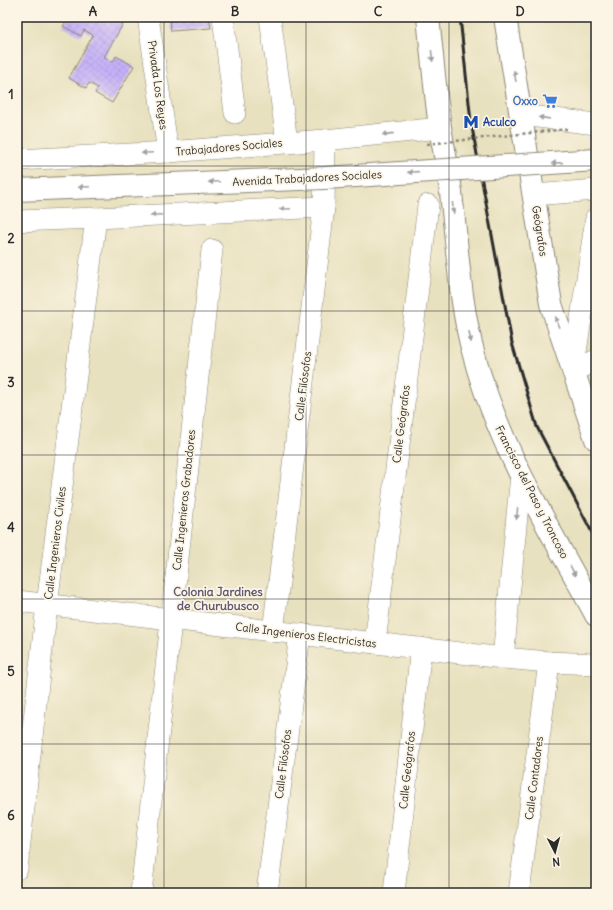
<svg xmlns="http://www.w3.org/2000/svg" width="613" height="910" viewBox="0 0 613 910" font-family="Delius,sans-serif">
<style>
.building{fill:url(#building-cross-hatch)}
.lines{fill:none;stroke-linecap:round;stroke-linejoin:round}
.minor-casing{stroke:#8a8675;stroke-width:22}
.major-casing{stroke:#8a8675;stroke-width:24}
.minor{stroke:#fff;stroke-width:21}
.major{stroke:#fff;stroke-width:22}
.rail{stroke:#2b2b2b;stroke-width:3}
.major-bridge-casing{stroke:#8a8675;stroke-width:24;stroke-linecap:butt}
.path-bridge{stroke:#8a8675;stroke-width:2.5;stroke-dasharray:3 3;stroke-linecap:butt}
.major-bridge{stroke:#fff;stroke-width:22}
.oneway{fill:#a0a0a0}
.grid{fill:none;stroke:#2b2b2b;stroke-width:1;stroke-opacity:0.55}
.labels{text-anchor:middle;dominant-baseline:central;stroke-width:3.5;stroke-linejoin:round;paint-order:stroke}
.street-label{font-size:11px;fill:#2b2b2b;stroke:#fcf5e5}
.shop-label{font-size:11px;font-weight:bold;fill:#366cbe;stroke:#fcf5e5;text-anchor:end}
.transit-label{font-size:11px;font-weight:bold;fill:#164399;stroke:#fcf5e5;text-anchor:start}
.neighbourhood-label{font-size:12px;font-weight:bold;fill:#615a73;stroke:#fcf5e5}
.neatline{fill:none;stroke:#2b2b2b;stroke-width:1.5}
.grid-label{font-size:13px;text-anchor:middle;font-weight:bold;fill:#2b2b2b}
</style>
<defs>
<pattern id="building-cross-hatch" width="8" height="8" patternUnits="userSpaceOnUse"><rect width="8" height="8" fill="#c5b1f9"/><path d="M0 0l8 8M0 8l8-8" fill="none" stroke="#a998d6"/></pattern>
</defs>
<rect width="100%" height="100%" fill="#fcf5e5"/>
<filter id="ink" filterUnits="userSpaceOnUse"><feTurbulence type="fractalNoise" baseFrequency=".025" numOctaves="2"/><feDisplacementMap in="SourceGraphic" scale="8" xChannelSelector="R" yChannelSelector="G"/><feConvolveMatrix kernelMatrix="1 2 1 2 8 2 1 2 1" color-interpolation-filters="sRGB"/></filter>
<filter id="wash" filterUnits="userSpaceOnUse"><feTurbulence type="fractalNoise" baseFrequency=".012" numOctaves="4" result="noise"/><feDisplacementMap in="SourceGraphic" scale="16" xChannelSelector="R" yChannelSelector="G"/><feGaussianBlur stdDeviation="0.9" result="paint"/><feColorMatrix in="noise" values="0 0 0 0 0 0 0 0 0 0 0 0 0 0 0 0 0 1.4 0 .05"/><feComposite in="paint" operator="in"/></filter>
<g filter="url(#wash)">
<rect width="100%" height="100%" fill="#e8e1bf"/>
<g id="blocks">
<g class="building">
<polygon points="69,17 127,17 104,57 113,62 116,56 134,66 112,103 95,93 98,88 89,83 86,88 69,78 93,35 84,30 81,36 63,26"/>
<polygon points="170,17 209,17 211,28 171,31"/>
</g>
</g>
</g>
<g filter="url(#ink)">
<use href="#blocks" fill-opacity="0" stroke="#8a8675" stroke-width="1"/>
<g class="lines">
<g class="minor-casing">
<g id="minor">
<polyline points="148,17 168,152"/>
<polyline points="223,17 235,113"/>
<polyline points="270,17 287,142"/>
<polyline points="521,115 596,124"/>
<polyline points="17,160 168,152 325,140 440,128"/>
<polyline points="534,195 596,190"/>
<polyline points="17,221 96,218 324,207"/>
<polyline points="573,372 596,218"/>
<polyline points="573,372 596,360"/>
<polyline points="17,601 503,658 549,662 596,664"/>
<polyline points="273,632 324,207 325,140"/>
<polyline points="375,643 428,205"/>
<polyline points="503,658 521,475"/>
<polyline points="17,869 47,605 96,218"/>
<polyline points="141,893 212,250"/>
<polyline points="267,893 300,634"/>
<polyline points="394,893 421,648"/>
<polyline points="519,893 549,662"/>
</g>
</g>
<g class="major-casing">
<g id="major">
<path d="M 428,17 C 432,54 435,90 440,127 C 444,152 450,177 452,202 C 458,253 460,306 474,355 C 499,448 551,531 596,615"/>
<polyline points="505,17 551,304 596,439"/>
</g>
</g>
<use href="#minor" class="minor"/>
<use href="#major" class="major"/>
<polyline class="rail" points="460,17 471,122 512,343 537,427 596,540"/>
<g class="major-bridge-casing">
<polyline id="major-bridge" points="17,190 325,178 596,160"/>
</g>
<polyline class="path-bridge" points="427,144 567,129"/>
<use href="#major-bridge" class="major-bridge"/>
</g>
<defs><path id="oneway-solid" d="M-6-.8H1V-3.2L6.5 0L1 3.2V.8H-6Z"/></defs>
<g class="oneway">
<use href="#oneway-solid" transform="translate(432 56) rotate(84)"/>
<use href="#oneway-solid" transform="translate(515 76) rotate(-99)"/>
<use href="#oneway-solid" transform="translate(544 118) rotate(-172)"/>
<use href="#oneway-solid" transform="translate(388 134) rotate(174)"/>
<use href="#oneway-solid" transform="translate(147 153) rotate(177)"/>
<use href="#oneway-solid" transform="translate(557 163) rotate(176)"/>
<use href="#oneway-solid" transform="translate(413 172) rotate(176)"/>
<use href="#oneway-solid" transform="translate(214 182) rotate(178)"/>
<use href="#oneway-solid" transform="translate(84 187) rotate(178)"/>
<use href="#oneway-solid" transform="translate(453 208) rotate(84)"/>
<use href="#oneway-solid" transform="translate(285 209) rotate(177)"/>
<use href="#oneway-solid" transform="translate(156 215) rotate(177)"/>
<use href="#oneway-solid" transform="translate(557 322) rotate(-108)"/>
<use href="#oneway-solid" transform="translate(470 337) rotate(79)"/>
<use href="#oneway-solid" transform="translate(517 514) rotate(96)"/>
<use href="#oneway-solid" transform="translate(573 571) rotate(62)"/>
</g>
</g>
<path class="grid" d="M 164,17 L 164,893M 306,17 L 306,893M 449,17 L 449,893M 17,166 L 596,166M 17,311 L 596,311M 17,455 L 596,455M 17,599 L 596,599M 17,744 L 596,744"/>
<defs>
<g id="supermarket-bare" transform="scale(1.2)"><path d="M-6-5.5h2.5l.6 2H6L4.5 2H-2.5L-4.4-4H-6ZM-1.5 3.2a1.3 1.3 0 1 0 .1 0ZM3 3.2a1.3 1.3 0 1 0 .1 0Z" fill="#3f7fe0" stroke="#fcf5e5" stroke-width="2.5" paint-order="stroke"/></g>
<g id="metro-bare" transform="scale(1.2)"><path d="M-5.5 5V-5H-3L0 0L3-5H5.5V5H3V-.5L0 4L-3-.5V5Z" fill="#1a4fb4" stroke="#fcf5e5" stroke-width="2.5" paint-order="stroke"/></g>
</defs>
<g fill-rule="evenodd">
<use href="#supermarket-bare" x="550" y="101"/>
<use href="#metro-bare" x="471" y="122"/>
</g>
<g class="labels">
<g class="street-label">
<text transform="translate(158 85) rotate(82)">Privada Los Reyes</text>
<text transform="translate(229 147) rotate(-5)">Trabajadores Sociales</text>
<text transform="translate(307 178) rotate(-3)">Avenida Trabajadores Sociales</text>
<text transform="translate(540 231) rotate(81)">Geógrafos</text>
<text transform="translate(303 386) rotate(-83)">Calle Filósofos</text>
<text transform="translate(401 424) rotate(-83)">Calle Geógrafos</text>
<text transform="translate(532 492) rotate(63)">Francisco del Paso y Troncoso</text>
<text transform="translate(184 500) rotate(-84)">Calle Ingenieros Grabadores</text>
<text transform="translate(55 543) rotate(-83)">Calle Ingenieros Civiles</text>
<text transform="translate(306 635) rotate(7)">Calle Ingenieros Electricistas</text>
<text transform="translate(283 764) rotate(-83)">Calle Filósofos</text>
<text transform="translate(407 770) rotate(-84)">Calle Geógrafos</text>
<text transform="translate(534 778) rotate(-83)">Calle Contadores</text>
</g>
<g class="shop-label">
<text x="538" y="101">Oxxo</text>
</g>
<g class="transit-label">
<text x="483" y="122">Aculco</text>
</g>
<g class="neighbourhood-label">
<text x="218" y="591">Colonia Jardines<tspan x="218" dy="14">de Churubusco</tspan></text>
</g>
</g>
<rect width="613" height="910" fill="none" stroke="#fcf5e5" stroke-width="44"/>
<g transform="translate(555 852) rotate(174)" stroke="#fcf5e5" stroke-width="3" paint-order="stroke">
<path d="M0-3L7 15L0 10L-7 15Z" fill="#2b2b2b"/>
<text y="-6" font-size="11" font-weight="bold" text-anchor="middle" fill="#2b2b2b">N</text>
</g>
<rect x="22" y="22" width="569" height="866" class="neatline"/>
<g class="grid-label">
<text x="93" y="16">A</text>
<text x="235" y="16">B</text>
<text x="378" y="16">C</text>
<text x="520" y="16">D</text>
<text x="11" y="99">1</text>
<text x="11" y="243">2</text>
<text x="11" y="387">3</text>
<text x="11" y="532">4</text>
<text x="11" y="676">5</text>
<text x="11" y="820">6</text>
</g>
</svg>
